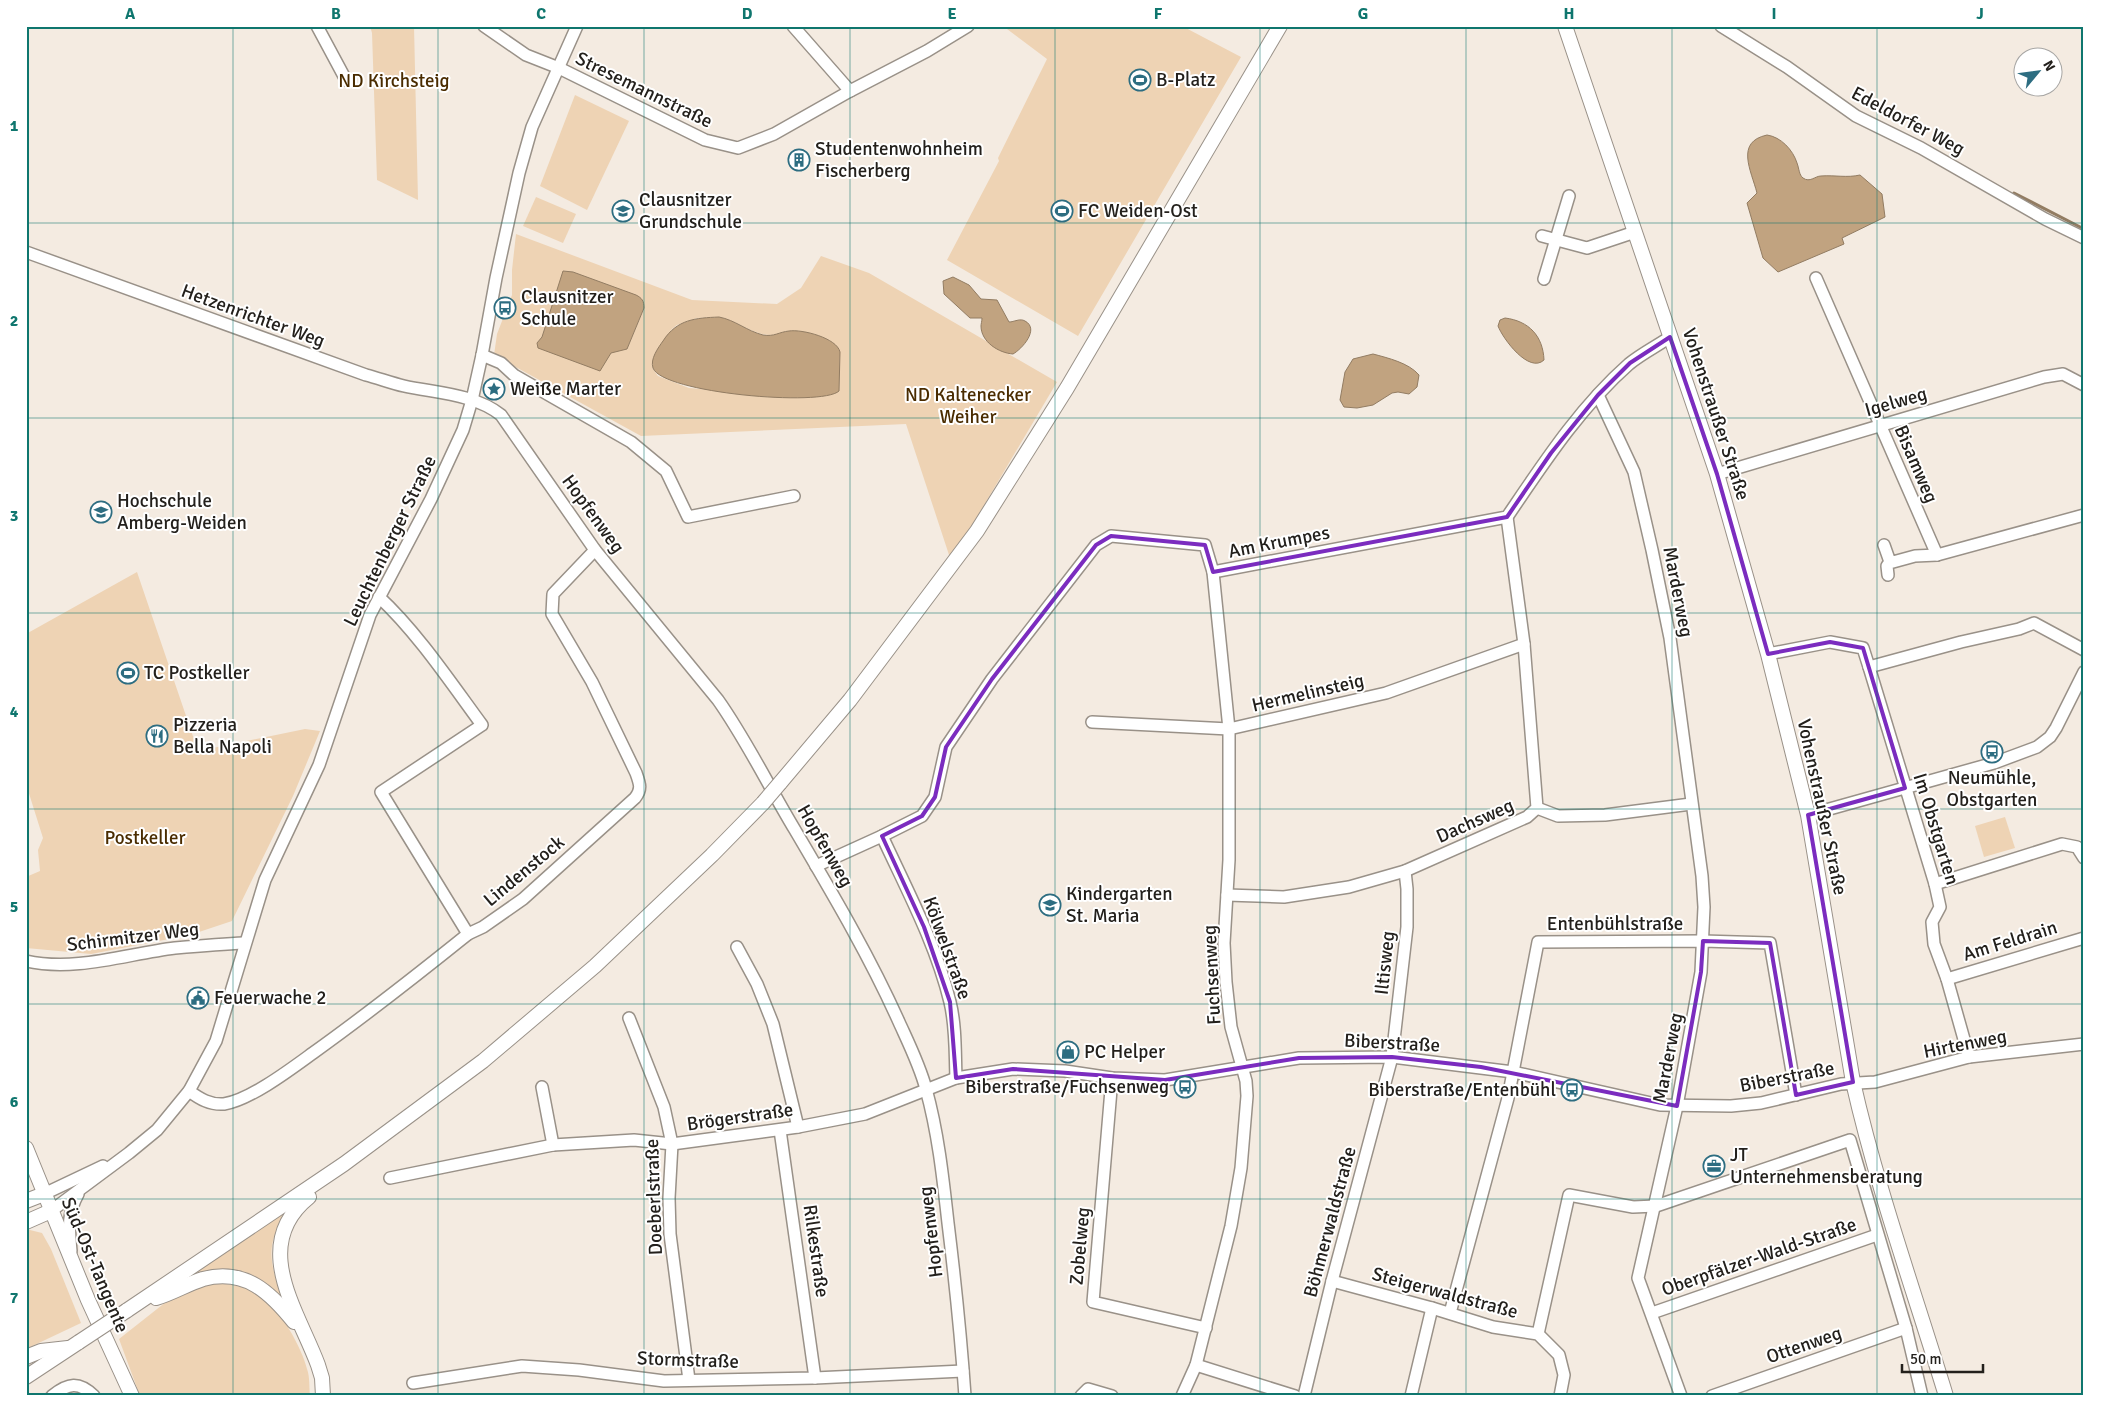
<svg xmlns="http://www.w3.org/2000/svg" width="2110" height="1422" viewBox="0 0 2110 1422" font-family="Signika,sans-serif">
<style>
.green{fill:#eed3b4;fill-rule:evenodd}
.water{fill:#c1a380;stroke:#927c62}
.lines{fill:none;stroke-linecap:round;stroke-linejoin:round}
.stream{stroke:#927c62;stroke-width:3}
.minor-casing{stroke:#999188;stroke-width:14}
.major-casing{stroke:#999188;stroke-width:16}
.minor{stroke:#fff;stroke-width:11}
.major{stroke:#fff;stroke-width:14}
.major-bridge-casing{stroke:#999188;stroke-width:16;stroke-linecap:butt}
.major-bridge{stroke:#fff;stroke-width:14}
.marked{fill:none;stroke:#7b2cbf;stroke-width:4;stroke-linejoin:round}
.grid{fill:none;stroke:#0f766e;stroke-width:1;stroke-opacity:0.55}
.labels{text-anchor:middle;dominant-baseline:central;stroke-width:4;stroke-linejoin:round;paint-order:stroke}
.poi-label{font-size:19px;fill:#23201c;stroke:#fff;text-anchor:start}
.park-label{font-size:19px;fill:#4a2c00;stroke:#fff}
.street-label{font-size:19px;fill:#23201c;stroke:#fff}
.neatline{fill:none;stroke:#0f766e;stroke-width:2}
.grid-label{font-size:16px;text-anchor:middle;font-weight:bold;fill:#0f766e}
</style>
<rect width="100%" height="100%" fill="#f4ebe1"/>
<g class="green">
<polygon points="370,26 414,26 418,200 377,180 372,33"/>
<polygon points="1003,26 1182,26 1241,57 1078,336 947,260 999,161 998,158 1047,59"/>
<polygon points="575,95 629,121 587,210 540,186"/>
<polygon points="536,197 576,214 563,243 523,226"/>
<path d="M 516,234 L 692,300 L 777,304 L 801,288 L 821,256 L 869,273 L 1057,382 L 951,561 L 906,424 L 641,436 L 494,355 L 497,334 L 512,295 L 512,270 ZM 564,271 L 573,272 L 641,298 L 644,309 L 627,349 L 611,352 L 601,369 L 537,343 L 542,337 ZM 719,317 C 743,322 762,344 786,331 L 840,357 L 839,391 L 807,397 L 689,388 L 658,376 L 653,369 L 652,362 L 672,329 L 677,325 L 697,318 Z"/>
<polygon points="137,572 198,751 305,729 320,731 293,796 232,921 190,935 91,954 26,948 26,877 40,871 38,850 43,838 26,784 26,634"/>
<polygon points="2005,817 2015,848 1984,857 1975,826"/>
<path d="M 290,1207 C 264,1244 269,1260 283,1301 L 214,1272 L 192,1275 Z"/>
<polygon points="26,1229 42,1233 51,1249 81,1323 26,1349"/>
<path d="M 213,1283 C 255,1285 271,1298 292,1334 C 298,1345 304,1357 307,1369 C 310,1377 309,1387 310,1396 L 140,1396 L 119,1339 L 171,1298 Z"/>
</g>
<g class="water">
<path d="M 1767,135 C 1781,137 1793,150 1797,163 C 1799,168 1799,175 1803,178 C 1810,183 1815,176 1821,176 C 1835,175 1847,178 1860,175 L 1882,194 L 1885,217 L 1842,238 L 1844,244 L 1778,272 L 1763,258 L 1747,203 L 1757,193 C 1751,170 1735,142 1767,135 Z"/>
<path d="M 563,271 L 573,272 L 636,295 C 642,298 644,301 644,308 L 627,349 L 611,353 L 600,371 L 538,348 L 537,343 L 542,337 Z"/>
<path d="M 953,277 L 969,285 L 981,299 L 997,300 L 1009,322 C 1014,322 1020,318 1025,321 C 1040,329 1022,349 1013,354 C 999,353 981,342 981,326 C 981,324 982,321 982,318 L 970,318 L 944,294 L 943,281 Z"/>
<path d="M 719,317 C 735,320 747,331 763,335 C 774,337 779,332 789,331 C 802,329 837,338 840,352 L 839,391 C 822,407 662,393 653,368 C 650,359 658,348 663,341 C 677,319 696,318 719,317 Z"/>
<path d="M 1505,318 C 1529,321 1543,336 1544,360 C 1529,374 1503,339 1498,326 L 1500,320 Z"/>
<path d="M 1373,354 C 1388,358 1409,363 1419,375 L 1417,387 L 1409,394 L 1398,392 L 1392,393 L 1373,405 L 1357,408 L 1344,407 L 1340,400 L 1345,372 L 1353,359 Z"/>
</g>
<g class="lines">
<polyline class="stream" points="2014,193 2084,229"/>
<g class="minor-casing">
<g id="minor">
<polyline points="317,26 346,80"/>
<polyline points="484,26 526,55 559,68 705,140 738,148 774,134 850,91 927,51 968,26"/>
<polyline points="793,26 850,91"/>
<polyline points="1721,26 1787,67 1856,116 1921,148 2045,219 2084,238"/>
<polyline points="1542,236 1587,248 1635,232"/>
<path d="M 26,252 L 366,375 C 378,378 391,383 404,386 C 436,393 475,394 501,415 L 595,550 L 718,700 C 747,741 769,787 795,830 C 832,893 869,955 899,1022 C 909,1044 920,1066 926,1089 C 938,1132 943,1178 948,1223 C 955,1280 961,1338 965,1396"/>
<polyline points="1816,278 1937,555"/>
<polyline points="1544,279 1569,196"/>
<polyline points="482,355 501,363 514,375 631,442 666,471 688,517 794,496"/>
<polyline points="1598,395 1634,472 1652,550 1670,638 1702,876 1704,907 1701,972 1677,1106 1638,1278 1681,1396"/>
<polyline points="1717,474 2044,377 2063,374 2084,385"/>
<polyline points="1884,545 1890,562 1893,562 1915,556 1937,555 2084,515"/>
<path d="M 1213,572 L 1507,517 C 1543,464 1580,407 1629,364 C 1641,354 1657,346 1670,337"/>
<polyline points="1888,575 1887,566 1890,562"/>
<path d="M 379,597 C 417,632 451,683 482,725 L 381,792 L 468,934"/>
<polyline points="1768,654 1830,642 1863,648 1869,667"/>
<polyline points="1092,722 1229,729 1386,693 1524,644"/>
<polyline points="1537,808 1558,816 1605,815 1691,804"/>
<polyline points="1808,815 1994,763 2037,747 2050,737 2056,728 2084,672"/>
<path d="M 882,836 C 907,890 936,944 950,1002 C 956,1026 955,1053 956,1078"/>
<polyline points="816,866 882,836 922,816 935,797 946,747 992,679 1096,545 1111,536 1205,545 1213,572 1229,729 1229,860 1224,943 1226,982 1231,1027 1246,1081 1247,1096 1241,1168 1231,1226 1196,1365 1182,1396"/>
<polyline points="1935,884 2062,844 2077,847 2084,858"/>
<polyline points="1227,895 1284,897 1349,887 1405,871 1527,817 1537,808 1524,644 1507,517"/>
<polyline points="737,947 757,984 773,1024 798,1127"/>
<path d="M 26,961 C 76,972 126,954 175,948 C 198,946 221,944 244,943"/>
<polyline points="1947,979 2084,938"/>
<polyline points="629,1018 664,1107 672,1144 669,1198 670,1234 689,1380"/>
<polyline points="1969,1057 1947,979 1934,944 1932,922 1940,907 1935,884 1869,667 1961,642 2019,629 2034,623 2084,650"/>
<polyline points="1112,1078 1093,1302 1206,1328"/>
<polyline points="542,1087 553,1145"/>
<path d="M 189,1091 C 200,1099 210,1105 224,1104 C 250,1100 291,1069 313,1053 C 366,1015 417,975 468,934 L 483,927 L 523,899 L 635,798 C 642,789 640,784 636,773 L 592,682 L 552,614 L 553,594 L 595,550"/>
<polyline points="780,1130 815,1378"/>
<polyline points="390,1178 553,1145 634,1140 672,1144 798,1127 865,1114 956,1078 1013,1069 1065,1071 1112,1078 1165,1080 1299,1058 1392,1057 1513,1072 1660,1105 1731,1106 1761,1103 1841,1084 1875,1082 1969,1057 2084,1044"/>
<polyline points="44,1194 103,1166"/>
<polyline points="51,1211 129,1153 157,1130 189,1091 216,1041 265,880 319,765 370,615 431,499 463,430 472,400 482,355 496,278 519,173 532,127 577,26"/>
<path d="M 71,1251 C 69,1229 67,1214 78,1194"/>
<polyline points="1332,1281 1432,1308 1493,1327 1538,1334 1559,1355 1564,1375 1560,1396"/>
<polyline points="1450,1313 1508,1098 1538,942 1703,941 1770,943 1796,1095"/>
<polyline points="1652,1313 1877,1235"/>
<polyline points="1538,1334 1569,1195 1633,1207 1656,1206 1850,1140 1906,1328 1922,1396"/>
<polyline points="1196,1365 1295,1396"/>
<polyline points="413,1383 522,1366 579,1370 664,1381 815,1378 963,1371"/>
<path d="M 52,1396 C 68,1383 79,1381 94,1396"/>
<polyline points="1081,1396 1088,1389 1112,1396"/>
<polyline points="1304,1396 1332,1281 1392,1057 1407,927 1407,889 1405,871"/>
<polyline points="1411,1396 1432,1308"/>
<polyline points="1712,1396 1906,1328"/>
</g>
</g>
<g class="major-casing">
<g id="major">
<path d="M 1565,26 L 1717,474 L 1768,654 L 1808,815 L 1853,1082 C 1877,1188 1914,1291 1946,1396"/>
<polyline points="780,783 850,700 977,531 1067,388 1280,26"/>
<polyline points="26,1148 88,1300 132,1396"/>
<path d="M 309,1197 C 249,1245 298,1311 318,1365 L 322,1378 L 323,1396"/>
<polyline points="26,1201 44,1194"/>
<polyline points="26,1222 51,1211"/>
<path d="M 156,1298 C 173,1293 187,1284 203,1279 C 245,1268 270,1292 294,1322"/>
<polyline points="126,1311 344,1164 483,1061 595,966 712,855 763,803"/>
<polyline points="26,1357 41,1351 68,1348"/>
<polyline points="26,1377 79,1342"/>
</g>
</g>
<use href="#minor" class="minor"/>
<use href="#major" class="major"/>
<g class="major-bridge-casing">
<g id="major-bridge">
<polyline points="763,803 780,783"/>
<polyline points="79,1342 126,1311"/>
</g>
</g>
<use href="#major-bridge" class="major-bridge"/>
</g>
<path class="marked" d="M 1670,337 L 1717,474 L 1768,654 L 1830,642 L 1863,648 L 1905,788 L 1808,815 L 1853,1082 L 1796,1095 L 1770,943 L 1703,941 L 1701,972 L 1677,1106 L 1481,1067 L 1392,1057 L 1299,1058 L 1165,1080 L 1013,1069 L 956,1078 L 950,1002 L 924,927 L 882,836 L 922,816 L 935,797 L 946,747 L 992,679 L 1096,545 L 1111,536 L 1205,545 L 1213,572 L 1507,517 L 1551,453 L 1598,395 L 1630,363 Z"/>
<path class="grid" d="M 233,26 L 233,1396M 438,26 L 438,1396M 644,26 L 644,1396M 850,26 L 850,1396M 1055,26 L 1055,1396M 1260,26 L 1260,1396M 1466,26 L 1466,1396M 1672,26 L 1672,1396M 1877,26 L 1877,1396M 26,223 L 2084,223M 26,418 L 2084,418M 26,613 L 2084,613M 26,809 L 2084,809M 26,1004 L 2084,1004M 26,1199 L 2084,1199"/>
<defs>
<g id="stadium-ring" transform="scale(1.125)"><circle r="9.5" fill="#fff" stroke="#2d6d81" stroke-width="1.5"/><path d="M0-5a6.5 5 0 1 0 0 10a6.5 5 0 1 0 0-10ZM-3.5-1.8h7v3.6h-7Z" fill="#2d6d81"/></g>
<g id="building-ring" transform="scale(1.125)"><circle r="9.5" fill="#fff" stroke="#2d6d81" stroke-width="1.5"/><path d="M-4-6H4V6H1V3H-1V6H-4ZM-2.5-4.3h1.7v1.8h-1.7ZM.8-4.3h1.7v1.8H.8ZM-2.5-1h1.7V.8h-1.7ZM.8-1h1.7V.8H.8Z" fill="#2d6d81"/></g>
<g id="school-ring" transform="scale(1.125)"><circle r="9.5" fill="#fff" stroke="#2d6d81" stroke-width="1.5"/><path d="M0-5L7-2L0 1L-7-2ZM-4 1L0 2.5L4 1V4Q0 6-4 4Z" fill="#2d6d81"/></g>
<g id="bus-ring" transform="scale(1.125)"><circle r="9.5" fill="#fff" stroke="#2d6d81" stroke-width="1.5"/><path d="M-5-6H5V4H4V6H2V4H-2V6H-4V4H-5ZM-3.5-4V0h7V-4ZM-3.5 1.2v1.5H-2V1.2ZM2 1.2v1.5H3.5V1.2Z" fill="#2d6d81"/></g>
<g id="sight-ring" transform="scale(1.125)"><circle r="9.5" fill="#fff" stroke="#2d6d81" stroke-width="1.5"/><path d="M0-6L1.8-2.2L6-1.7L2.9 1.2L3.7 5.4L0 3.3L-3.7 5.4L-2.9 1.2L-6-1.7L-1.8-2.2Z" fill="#2d6d81"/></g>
<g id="university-ring" transform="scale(1.125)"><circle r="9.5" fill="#fff" stroke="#2d6d81" stroke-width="1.5"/><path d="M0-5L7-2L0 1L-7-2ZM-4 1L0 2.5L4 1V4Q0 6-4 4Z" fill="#2d6d81"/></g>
<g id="restaurant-ring" transform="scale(1.125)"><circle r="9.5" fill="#fff" stroke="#2d6d81" stroke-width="1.5"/><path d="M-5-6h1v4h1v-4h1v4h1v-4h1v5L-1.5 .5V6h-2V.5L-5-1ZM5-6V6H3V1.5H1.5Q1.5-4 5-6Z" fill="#2d6d81"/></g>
<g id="civic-ring" transform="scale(1.125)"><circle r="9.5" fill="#fff" stroke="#2d6d81" stroke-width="1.5"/><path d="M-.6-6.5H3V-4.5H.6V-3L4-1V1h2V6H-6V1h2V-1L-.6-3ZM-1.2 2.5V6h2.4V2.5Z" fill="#2d6d81"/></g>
<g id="shop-ring" transform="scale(1.125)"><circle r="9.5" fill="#fff" stroke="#2d6d81" stroke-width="1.5"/><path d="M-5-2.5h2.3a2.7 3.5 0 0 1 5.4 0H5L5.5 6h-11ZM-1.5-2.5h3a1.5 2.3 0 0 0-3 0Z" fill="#2d6d81"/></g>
<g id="office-ring" transform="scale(1.125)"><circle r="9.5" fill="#fff" stroke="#2d6d81" stroke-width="1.5"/><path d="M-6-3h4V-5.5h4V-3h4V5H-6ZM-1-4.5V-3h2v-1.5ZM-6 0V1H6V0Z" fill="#2d6d81"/></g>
</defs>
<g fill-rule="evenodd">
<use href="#stadium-ring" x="1140" y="80"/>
<use href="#building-ring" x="799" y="160"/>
<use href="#school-ring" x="623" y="211"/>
<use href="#stadium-ring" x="1062" y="211"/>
<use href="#bus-ring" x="505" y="308"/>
<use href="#sight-ring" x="494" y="389"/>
<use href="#university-ring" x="101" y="512"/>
<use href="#stadium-ring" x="128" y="673"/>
<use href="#restaurant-ring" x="157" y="736"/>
<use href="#bus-ring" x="1992" y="752"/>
<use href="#school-ring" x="1050" y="905"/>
<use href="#civic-ring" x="198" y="998"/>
<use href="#shop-ring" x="1068" y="1052"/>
<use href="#bus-ring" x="1185" y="1087"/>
<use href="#bus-ring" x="1572" y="1090"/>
<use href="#office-ring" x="1714" y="1166"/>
</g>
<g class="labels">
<g class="poi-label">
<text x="1156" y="80">B-Platz</text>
<text x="815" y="149">Studentenwohnheim<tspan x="815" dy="22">Fischerberg</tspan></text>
<text x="639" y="200">Clausnitzer<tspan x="639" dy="22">Grundschule</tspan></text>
<text x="1078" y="211">FC Weiden-Ost</text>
<text x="521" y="297">Clausnitzer<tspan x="521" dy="22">Schule</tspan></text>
<text x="510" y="389">Weiße Marter</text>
<text x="117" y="501">Hochschule<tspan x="117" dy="22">Amberg-Weiden</tspan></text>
<text x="144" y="673">TC Postkeller</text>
<text x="173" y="725">Pizzeria<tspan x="173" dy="22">Bella Napoli</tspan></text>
<text x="1992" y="778" text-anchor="middle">Neumühle,<tspan x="1992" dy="22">Obstgarten</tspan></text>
<text x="1066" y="894">Kindergarten<tspan x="1066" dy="22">St. Maria</tspan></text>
<text x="214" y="998">Feuerwache 2</text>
<text x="1084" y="1052">PC Helper</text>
<text x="1169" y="1087" text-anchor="end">Biberstraße/Fuchsenweg</text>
<text x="1556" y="1090" text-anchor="end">Biberstraße/Entenbühl</text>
<text x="1730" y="1155">JT<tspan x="1730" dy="22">Unternehmensberatung</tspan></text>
</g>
<g class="park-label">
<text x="394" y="81">ND Kirchsteig</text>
<text x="968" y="395">ND Kaltenecker<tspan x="968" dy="22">Weiher</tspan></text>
<text x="145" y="838">Postkeller</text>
</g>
<g class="street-label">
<text transform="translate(644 90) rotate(26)">Stresemannstraße</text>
<text transform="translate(1908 121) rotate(28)">Edeldorfer Weg</text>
<text transform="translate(253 316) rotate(20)">Hetzenrichter Weg</text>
<text transform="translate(1896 402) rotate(-16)">Igelweg</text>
<text transform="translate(1716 414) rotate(72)">Vohenstraußer Straße</text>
<text transform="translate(1916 464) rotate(67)">Bisamweg</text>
<text transform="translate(593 514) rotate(54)">Hopfenweg</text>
<text transform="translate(390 541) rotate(-64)">Leuchtenberger Straße</text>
<text transform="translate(1279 542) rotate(-11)">Am Krumpes</text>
<text transform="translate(1678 592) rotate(79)">Marderweg</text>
<text transform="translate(1308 693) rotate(-13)">Hermelinsteig</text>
<text transform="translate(1822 807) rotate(78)">Vohenstraußer Straße</text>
<text transform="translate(1475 821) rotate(-24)">Dachsweg</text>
<text transform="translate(1936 829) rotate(73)">Im Obstgarten</text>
<text transform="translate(825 846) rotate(60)">Hopfenweg</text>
<text transform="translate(524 871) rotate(-40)">Lindenstock</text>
<text x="1615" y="924">Entenbühlstraße</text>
<text transform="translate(133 937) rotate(-7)">Schirmitzer Weg</text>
<text transform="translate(2010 941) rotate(-17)">Am Feldrain</text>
<text transform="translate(947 948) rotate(70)">Kölwelstraße</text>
<text transform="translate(1385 963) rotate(-84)">Iltisweg</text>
<text transform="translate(1212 975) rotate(-93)">Fuchsenweg</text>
<text transform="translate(1392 1043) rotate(3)">Biberstraße</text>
<text transform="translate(1965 1044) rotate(-11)">Hirtenweg</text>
<text transform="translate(1668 1058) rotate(-79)">Marderweg</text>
<text transform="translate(1787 1077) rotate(-11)">Biberstraße</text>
<text transform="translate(740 1117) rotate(-8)">Brögerstraße</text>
<text transform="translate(654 1197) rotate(-92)">Doeberlstraße</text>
<text transform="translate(1330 1222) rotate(-75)">Böhmerwaldstraße</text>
<text transform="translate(931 1232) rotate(-97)">Hopfenweg</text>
<text transform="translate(1080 1246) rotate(-85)">Zobelweg</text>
<text transform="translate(816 1251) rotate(82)">Rilkestraße</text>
<text transform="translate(1759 1257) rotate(-19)">Oberpfälzer-Wald-Straße</text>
<text transform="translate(95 1265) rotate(67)">Süd-Ost-Tangente</text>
<text transform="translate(1445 1293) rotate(15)">Steigerwaldstraße</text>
<text transform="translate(1804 1345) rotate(-19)">Ottenweg</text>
<text transform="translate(688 1360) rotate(2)">Stormstraße</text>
</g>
</g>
<rect width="2110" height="1422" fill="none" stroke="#ffffff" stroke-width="55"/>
<g transform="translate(2038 72) rotate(61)"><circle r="24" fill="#ffffff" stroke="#a7a6a4"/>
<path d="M0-4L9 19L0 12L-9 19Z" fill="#2d6d81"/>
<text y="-8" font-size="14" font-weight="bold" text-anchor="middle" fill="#23201c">N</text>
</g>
<path d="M1902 1364v8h81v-8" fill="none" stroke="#23201c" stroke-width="2.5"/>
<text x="1910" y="1364" font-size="15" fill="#23201c" stroke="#ffffff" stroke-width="4" paint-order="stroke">50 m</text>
<rect x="28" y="28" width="2054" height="1366" class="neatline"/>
<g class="grid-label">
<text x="130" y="19">A</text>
<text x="336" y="19">B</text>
<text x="541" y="19">C</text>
<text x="747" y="19">D</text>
<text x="952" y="19">E</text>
<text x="1158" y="19">F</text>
<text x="1363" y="19">G</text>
<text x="1569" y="19">H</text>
<text x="1774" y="19">I</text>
<text x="1980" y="19">J</text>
<text x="14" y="131">1</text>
<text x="14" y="326">2</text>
<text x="14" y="521">3</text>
<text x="14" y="717">4</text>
<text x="14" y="912">5</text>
<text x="14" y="1107">6</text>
<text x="14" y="1303">7</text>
</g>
</svg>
